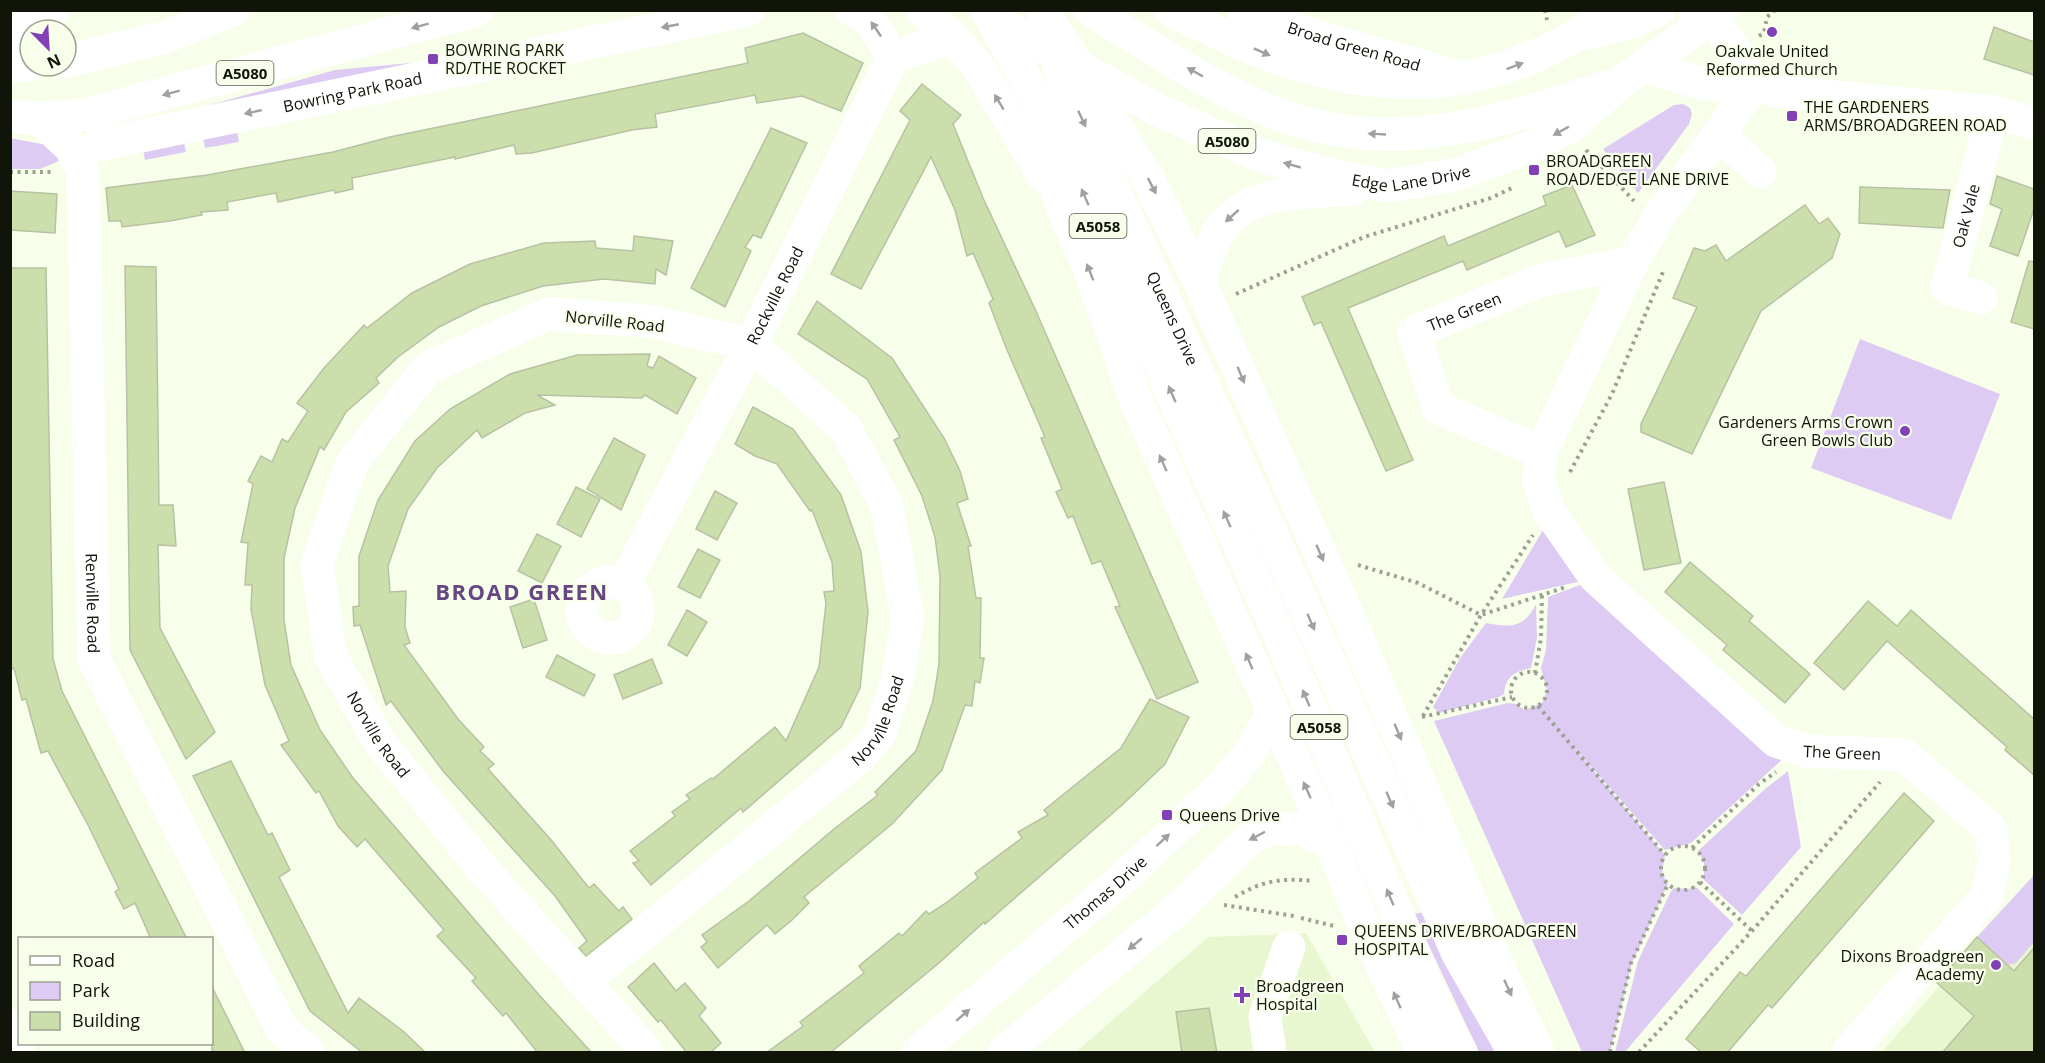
<svg xmlns="http://www.w3.org/2000/svg" width="2045" height="1063" viewBox="0 0 2045 1063" font-family="'Open Sans',sans-serif">
<style>
.built{fill:#e9f7d0}
.green{fill:#decbf3}
.building{fill:#cbdeab;stroke:#b7c2a3;stroke-width:1.5}
.lines{fill:none;stroke-linecap:round;stroke-linejoin:round}
.path{stroke:#9ca292;stroke-width:4;stroke-dasharray:3 4.5;stroke-linecap:butt}
.minor{stroke:#fff;stroke-width:33}
.major{stroke:#fff;stroke-width:33}
.highway{stroke:#fff;stroke-width:33}
.oneway{fill:#9fa19d}
.poi-dot{fill:#8140b5;stroke:#f7ffeb;stroke-width:2}
.labels{text-anchor:middle;dominant-baseline:central;stroke-width:4.5;stroke-linejoin:round;paint-order:stroke}
.shield{fill:#f7ffeb;stroke:#555a4d;stroke-width:1.5}
.shield-label{font-size:15px;font-weight:bold;fill:#101409}
.street-label{font-size:16px;fill:#101409;stroke:#f7ffeb}
.poi-label{font-size:16px;fill:#101409;stroke:#f7ffeb;text-anchor:start}
.district-label{font-size:22px;font-weight:bold;letter-spacing:1.5px;fill:#664783;stroke:#f7ffeb}
</style>
<rect width="100%" height="100%" fill="#f7ffeb"/>
<g class="built">
<polygon points="2034,877 2034,1052 1882,1052"/>
<polygon points="1306,933 1375,1052 1076,1052 1208,937"/>
</g>
<g class="green">
<polygon points="410,63 412,71 185,112 335,70"/>
<polygon points="1683,104 1690,108 1692,114 1689,124 1638,193 1603,149 1674,105"/>
<polygon points="236,126 239,142 205,148 202,133"/>
<polygon points="10,138 52,146 66,158 40,169 11,169"/>
<polygon points="183,138 186,152 145,160 143,150"/>
<polygon points="1860,339 2000,394 1951,520 1811,468"/>
<polygon points="1546,525 1582,581 1502,599"/>
<polygon points="1585,583 1787,755 1691,843 1665,850 1571,744 1665,855 1662,873 1668,884 1632,963 1610,1052 1582,1052 1434,721 1508,703 1517,704 1524,710 1542,703 1547,691 1541,668 1546,650 1548,597"/>
<path d="M 1536,604 L 1537,638 L 1531,668 C 1514,672 1506,676 1504,694 L 1499,697 L 1439,713 L 1433,707 L 1460,658 L 1486,623 C 1511,628 1525,627 1536,604 Z"/>
<polygon points="1788,771 1801,847 1742,915 1704,880 1704,862 1698,851 1765,789"/>
<polygon points="2034,875 2034,942 2016,963 2008,965 1977,937"/>
<polygon points="1695,886 1734,924 1625,1052 1615,1052 1638,961 1671,891 1674,888 1688,889"/>
<polygon points="1424,912 1500,1052 1479,1052 1414,914"/>
</g>
<g class="building">
<polygon points="1994,27 2034,42 2034,75 1984,59"/>
<polygon points="803,33 863,63 841,111 802,96 757,103 755,95 655,114 657,127 632,130 532,153 516,154 514,145 455,159 455,157 352,178 353,189 335,193 334,190 278,202 276,193 227,202 228,210 201,212 202,215 170,221 122,227 121,221 109,221 106,188 207,175 333,152 390,137 748,63 745,48"/>
<polygon points="922,84 961,115 953,124 983,198 1035,309 1198,682 1157,699 1115,607 1120,606 1101,561 1092,564 1073,516 1068,518 1056,492 1062,489 1041,438 1045,437 1007,350 989,303 993,299 973,253 967,256 955,210 931,157 861,289 831,274 910,120 900,111"/>
<polygon points="771,128 807,143 761,238 753,235 745,247 751,251 725,307 691,288"/>
<polygon points="1997,176 2034,189 2034,209 2018,256 1990,246 2002,209 1990,204"/>
<polygon points="1572,185 1595,235 1566,247 1559,231 1467,270 1463,261 1348,308 1413,460 1386,471 1321,322 1314,325 1302,297 1444,236 1448,246 1546,205 1543,196"/>
<polygon points="1860,187 1950,190 1943,228 1859,223"/>
<polygon points="10,191 57,194 55,233 10,230"/>
<polygon points="1805,205 1819,224 1828,218 1840,234 1832,258 1761,311 1692,454 1641,432 1641,424 1697,307 1673,298 1694,248 1705,251 1716,245 1726,261"/>
<polygon points="634,236 673,241 666,275 656,269 655,284 604,279 543,286 481,306 439,327 398,357 376,378 379,383 346,412 324,450 320,447 295,508 284,558 284,620 291,665 320,730 353,778 540,996 592,1053 538,1053 506,1013 503,1016 472,981 476,978 437,936 444,930 365,839 357,847 338,826 319,791 316,793 281,745 289,741 265,685 251,609 252,585 245,585 248,543 241,542 253,484 248,481 261,456 272,462 282,439 288,442 308,411 297,403 324,368 364,325 367,328 412,293 470,264 544,243 595,241 596,248 633,251"/>
<polygon points="2029,261 2034,262 2034,329 2011,322"/>
<polygon points="125,266 156,267 159,505 173,505 176,546 158,545 160,628 215,732 186,759 130,650"/>
<polygon points="10,268 46,268 53,659 62,691 187,939 151,939 135,903 124,909 115,892 119,889 88,825 48,751 41,753 26,699 22,700 14,668 10,670"/>
<polygon points="817,301 892,358 944,438 960,471 968,499 957,503 971,546 968,546 976,598 981,598 980,658 984,658 980,683 975,681 972,706 965,705 942,770 892,824 804,897 809,903 791,921 775,934 767,925 718,968 701,947 707,942 702,935 749,901 834,829 878,795 875,792 916,751 933,701 939,664 940,576 935,537 922,496 894,440 900,437 867,379 798,334"/>
<polygon points="650,354 647,366 653,368 659,356 696,378 677,414 645,395 642,398 537,395 555,405 525,413 482,438 477,430 437,468 408,509 388,566 390,592 406,591 405,627 410,643 404,645 458,719 484,747 480,751 494,764 488,769 552,841 589,888 594,884 619,911 623,907 632,919 586,956 579,948 587,941 555,896 443,771 391,701 386,705 360,625 354,626 353,607 359,606 359,556 378,500 415,441 450,409 510,374 577,355"/>
<polygon points="753,407 793,429 841,495 861,552 868,612 860,688 841,727 743,812 741,808 651,885 633,863 639,861 630,851 675,816 672,812 690,799 686,795 711,778 713,779 775,727 786,741 819,667 826,603 824,592 834,591 832,562 812,510 810,511 777,464 755,456 735,444"/>
<polygon points="614,438 645,455 621,510 587,489"/>
<polygon points="1664,482 1681,563 1644,570 1628,489"/>
<polygon points="576,487 600,499 581,537 557,524"/>
<polygon points="715,491 737,503 717,540 696,529"/>
<polygon points="537,534 561,546 542,583 518,571"/>
<polygon points="698,549 720,560 700,598 678,587"/>
<polygon points="1690,562 1753,616 1749,621 1810,674 1785,703 1723,650 1727,645 1665,592"/>
<polygon points="534,599 547,640 523,648 510,607"/>
<polygon points="1868,601 1897,626 1911,610 2034,719 2034,775 2005,750 2007,747 1887,641 1844,690 1814,663"/>
<polygon points="687,610 707,622 687,656 668,645"/>
<polygon points="557,655 595,675 584,696 546,677"/>
<polygon points="652,659 662,683 623,699 614,675"/>
<polygon points="1150,699 1189,717 1165,764 1121,806 985,924 984,922 939,963 830,1053 766,1053 803,1026 800,1022 864,973 859,966 899,933 902,936 926,911 929,914 946,903 978,878 975,873 1022,838 1018,832 1048,815 1044,810 1121,748"/>
<polygon points="231,761 268,835 272,833 290,870 279,877 348,1013 359,998 403,1031 426,1053 363,1053 310,1011 193,776"/>
<polygon points="1904,793 1934,821 1772,1008 1768,1005 1727,1053 1702,1053 1686,1039 1740,972 1746,976"/>
<polygon points="1977,937 2014,971 2034,948 2034,1053 1942,1053 1974,1016 1937,983"/>
<polygon points="654,963 676,991 685,983 706,1008 699,1016 721,1043 710,1053 687,1053 661,1020 658,1022 628,987"/>
<polygon points="212,987 245,1053 212,1052"/>
<polygon points="1209,1008 1217,1053 1182,1053 1176,1012"/>
</g>
<g class="lines">
<g class="path">
<polyline points="1545,10 1547,20"/>
<polyline points="1759,36 1764,33 1767,17 1775,10"/>
<polyline points="1586,150 1634,201"/>
<polyline points="10,172 52,172"/>
<polyline points="1236,294 1364,237 1491,198 1514,187"/>
<polyline points="1570,472 1612,394 1663,272"/>
<polyline points="1358,565 1418,583 1481,615 1566,587"/>
<circle cx="1529" cy="690" r="18"/>
<polyline points="1535,673 1541,638 1542,595"/>
<polyline points="1538,706 1665,855"/>
<polyline points="1423,716 1481,615 1533,535"/>
<polyline points="1422,717 1512,697"/>
<circle cx="1683" cy="868" r="22"/>
<polyline points="1692,848 1759,784 1776,772"/>
<polyline points="1700,882 1752,931"/>
<path d="M 1235,897 C 1264,880 1281,878 1314,881"/>
<polyline points="1224,905 1294,916"/>
<polyline points="1301,918 1334,926"/>
<polyline points="1610,1052 1631,963 1668,884"/>
<polyline points="1639,1052 1752,931 1880,782"/>
</g>
<g class="minor">
<polyline points="852,10 867,16 893,57"/>
<path id="s1" d="M 1243,10 C 1315,39 1391,56 1465,79"/>
<polyline points="10,34 53,10"/>
<path id="s2" d="M 1754,85 L 1662,212 L 1632,263 L 1541,452 L 1539,482 L 1549,511 L 1595,577 L 1776,741 L 1806,751 L 1904,755 L 1991,829 L 1994,861 L 1987,896 L 1848,1052"/>
<path id="s3" d="M 39,118 L 70,147 L 83,171 L 94,659 L 283,1031 L 308,1052"/>
<polyline points="1719,133 1760,172"/>
<path id="s4" d="M 98,145 L 748,10"/>
<path id="s5" d="M 1981,298 L 1947,288 L 1993,112"/>
<path id="s6" d="M 1541,452 L 1438,408 L 1414,332 L 1542,280 L 1632,263"/>
<circle cx="610" cy="610" r="28"/>
<path id="s7" d="M 623,585 L 751,344 L 893,57 L 952,37"/>
<path id="s8" d="M 585,981 L 860,757 L 880,733 L 899,674 L 908,618 L 887,506 L 846,429 L 751,344 L 647,321 L 548,314 L 428,368 L 352,463 L 317,564 L 331,657 L 381,744 L 482,868 L 647,1052"/>
<polyline points="10,1026 20,1041"/>
<path id="s9" d="M 918,1052 L 1121,880 L 1221,787 L 1248,755 L 1272,715"/>
<polyline points="1004,1052 1180,907 1252,836 1271,829 1299,828 1331,843"/>
<polyline points="1270,1052 1265,1016 1289,947"/>
</g>
<g class="major">
<path d="M 1695,10 C 1724,27 1739,56 1754,85"/>
<polyline points="1582,34 1632,22 1659,10"/>
<polyline points="1645,67 1702,83 1727,87 1754,85 1781,92 1993,112 2034,124"/>
</g>
<g class="highway">
<polyline points="922,10 952,37 977,65 1044,177"/>
<polyline points="987,10 1063,147 1285,648 1437,1008 1461,1052"/>
<polyline points="1042,10 1145,173 1200,283 1339,595 1501,973 1538,1052"/>
<path d="M 1090,10 C 1153,48 1217,93 1286,117 C 1392,155 1503,122 1605,87"/>
<path d="M 1170,10 C 1203,25 1236,43 1270,55 C 1395,102 1506,90 1614,10"/>
<path id="s10" d="M 992,19 L 1158,110 L 1261,156 L 1345,178 L 1390,186 L 1458,174 L 1538,144 L 1571,126 L 1623,81 L 1722,10"/>
<polyline points="66,61 163,38 233,10"/>
<polyline points="10,66 30,65"/>
<path id="s11" d="M 1059,69 L 1305,608 L 1458,954 L 1514,1052"/>
<polyline points="10,116 39,118 84,115 477,10"/>
<polyline points="1042,146 1062,207 1090,270 1135,398 1331,843 1367,933 1423,1052"/>
<path d="M 1200,283 C 1221,188 1270,196 1352,189"/>
</g>
</g>
<defs><path id="oneway-solid" d="M-6-.8H1V-3.2L6.5 0L1 3.2V.8H-6Z" transform="scale(1.5)"/></defs>
<g class="oneway">
<use href="#oneway-solid" transform="translate(420 26) rotate(165)"/>
<use href="#oneway-solid" transform="translate(670 26) rotate(169)"/>
<use href="#oneway-solid" transform="translate(876 29) rotate(-124)"/>
<use href="#oneway-solid" transform="translate(1262 52) rotate(24)"/>
<use href="#oneway-solid" transform="translate(1515 66) rotate(-21)"/>
<use href="#oneway-solid" transform="translate(1195 72) rotate(-151)"/>
<use href="#oneway-solid" transform="translate(171 93) rotate(165)"/>
<use href="#oneway-solid" transform="translate(999 102) rotate(-121)"/>
<use href="#oneway-solid" transform="translate(253 112) rotate(168)"/>
<use href="#oneway-solid" transform="translate(1082 119) rotate(65)"/>
<use href="#oneway-solid" transform="translate(1561 131) rotate(151)"/>
<use href="#oneway-solid" transform="translate(1377 134) rotate(-177)"/>
<use href="#oneway-solid" transform="translate(1292 165) rotate(-164)"/>
<use href="#oneway-solid" transform="translate(1152 186) rotate(63)"/>
<use href="#oneway-solid" transform="translate(1085 197) rotate(-114)"/>
<use href="#oneway-solid" transform="translate(1232 216) rotate(138)"/>
<use href="#oneway-solid" transform="translate(1090 272) rotate(-112)"/>
<use href="#oneway-solid" transform="translate(1241 375) rotate(67)"/>
<use href="#oneway-solid" transform="translate(1172 394) rotate(-114)"/>
<use href="#oneway-solid" transform="translate(1163 463) rotate(-114)"/>
<use href="#oneway-solid" transform="translate(1227 519) rotate(-114)"/>
<use href="#oneway-solid" transform="translate(1320 553) rotate(66)"/>
<use href="#oneway-solid" transform="translate(1311 622) rotate(66)"/>
<use href="#oneway-solid" transform="translate(1249 661) rotate(-113)"/>
<use href="#oneway-solid" transform="translate(1306 698) rotate(-113)"/>
<use href="#oneway-solid" transform="translate(1398 732) rotate(67)"/>
<use href="#oneway-solid" transform="translate(1307 790) rotate(-114)"/>
<use href="#oneway-solid" transform="translate(1390 800) rotate(66)"/>
<use href="#oneway-solid" transform="translate(1257 836) rotate(152)"/>
<use href="#oneway-solid" transform="translate(1163 840) rotate(-43)"/>
<use href="#oneway-solid" transform="translate(1390 897) rotate(-113)"/>
<use href="#oneway-solid" transform="translate(1135 944) rotate(140)"/>
<use href="#oneway-solid" transform="translate(1508 988) rotate(65)"/>
<use href="#oneway-solid" transform="translate(1397 1000) rotate(-114)"/>
<use href="#oneway-solid" transform="translate(963 1015) rotate(-41)"/>
</g>
<g class="poi-dot">
<circle cx="1772" cy="32" r="6"/>
<rect x="427" y="53" width="12" height="12" rx="3"/>
<rect x="1786" y="110" width="12" height="12" rx="3"/>
<rect x="1528" y="164" width="12" height="12" rx="3"/>
<circle cx="1905" cy="431" r="6"/>
<rect x="1161" y="809" width="12" height="12" rx="3"/>
<rect x="1336" y="934" width="12" height="12" rx="3"/>
<circle cx="1996" cy="965" r="6"/>
<path d="M1239 986h6v6h6v6h-6v6h-6v-6h-6v-6h6z"/>
</g>
<g class="labels">
<g class="shield">
<rect x="216.5" y="61" width="57" height="24" rx="4.5"/>
<rect x="1198.5" y="129" width="57" height="24" rx="4.5"/>
<rect x="1069.5" y="214" width="57" height="24" rx="4.5"/>
<rect x="1290.5" y="715" width="57" height="24" rx="4.5"/>
</g>
<g class="shield-label">
<text x="245" y="73">A5080</text>
<text x="1227" y="141">A5080</text>
<text x="1098" y="226">A5058</text>
<text x="1319" y="727">A5058</text>
</g>
<g class="street-label">
<text stroke="none"><textPath href="#s1" startOffset="117">Broad Green Road</textPath></text>
<text stroke="none"><textPath href="#s4" startOffset="260">Bowring Park Road</textPath></text>
<text stroke="none"><textPath href="#s10" startOffset="456">Edge Lane Drive</textPath></text>
<text stroke="none"><textPath href="#s5" startOffset="110">Oak Vale</textPath></text>
<text stroke="none"><textPath href="#s7" startOffset="327">Rockville Road</textPath></text>
<text stroke="none"><textPath href="#s6" startOffset="246">The Green</textPath></text>
<text stroke="none"><textPath href="#s11" startOffset="274">Queens Drive</textPath></text>
<text transform="translate(615 321) rotate(6)">Norville Road</text>
<text stroke="none"><textPath href="#s3" startOffset="502">Renville Road</textPath></text>
<text stroke="none"><textPath href="#s8" startOffset="396">Norville Road</textPath></text>
<text stroke="none"><textPath href="#s8" startOffset="1584">Norville Road</textPath></text>
<text stroke="none"><textPath href="#s2" startOffset="879">The Green</textPath></text>
<text stroke="none"><textPath href="#s9" startOffset="246">Thomas Drive</textPath></text>
</g>
<g class="poi-label">
<text x="445" y="50">BOWRING PARK<tspan x="445" dy="18">RD/THE ROCKET</tspan></text>
<text x="1772" y="51" text-anchor="middle">Oakvale United<tspan x="1772" dy="18">Reformed Church</tspan></text>
<text x="1804" y="107">THE GARDENERS<tspan x="1804" dy="18">ARMS/BROADGREEN ROAD</tspan></text>
<text x="1546" y="161">BROADGREEN<tspan x="1546" dy="18">ROAD/EDGE LANE DRIVE</tspan></text>
<text x="1893" y="422" text-anchor="end">Gardeners Arms Crown<tspan x="1893" dy="18">Green Bowls Club</tspan></text>
<text x="1179" y="815">Queens Drive</text>
<text x="1354" y="931">QUEENS DRIVE/BROADGREEN<tspan x="1354" dy="18">HOSPITAL</tspan></text>
<text x="1984" y="956" text-anchor="end">Dixons Broadgreen<tspan x="1984" dy="18">Academy</tspan></text>
<text x="1256" y="986">Broadgreen<tspan x="1256" dy="18">Hospital</tspan></text>
</g>
<g class="district-label">
<text x="522" y="591">BROAD GREEN</text>
</g>
</g>
<rect width="2045" height="1063" fill="none" stroke="#101409" stroke-width="24"/>
<rect x="18" y="937" width="195" height="108" fill="#f7ffeb" stroke="#9ba191" stroke-width="1.5"/>
<rect x="30" y="956" width="30" height="9" fill="#ffffff" stroke="#9ba191" stroke-width="1.5"/>
<text x="72" y="967" font-size="18" fill="#101409">Road</text>
<rect x="30" y="982" width="30" height="18" fill="#decbf3" stroke="#9ba191" stroke-width="1.5"/>
<text x="72" y="997" font-size="18" fill="#101409">Park</text>
<rect x="30" y="1012" width="30" height="18" fill="#cbdeab" stroke="#9ba191" stroke-width="1.5"/>
<text x="72" y="1027" font-size="18" fill="#101409">Building</text>
<g transform="translate(48 48) rotate(156)"><circle r="28" fill="#f7ffeb" stroke="#9ba191" stroke-width="1.5"/>
<path d="M0-4.5L10 22L0 15L-10 22Z" fill="#8140b5"/>
<text y="-9" font-size="16" font-weight="bold" text-anchor="middle" fill="#101409">N</text>
</g>
</svg>
